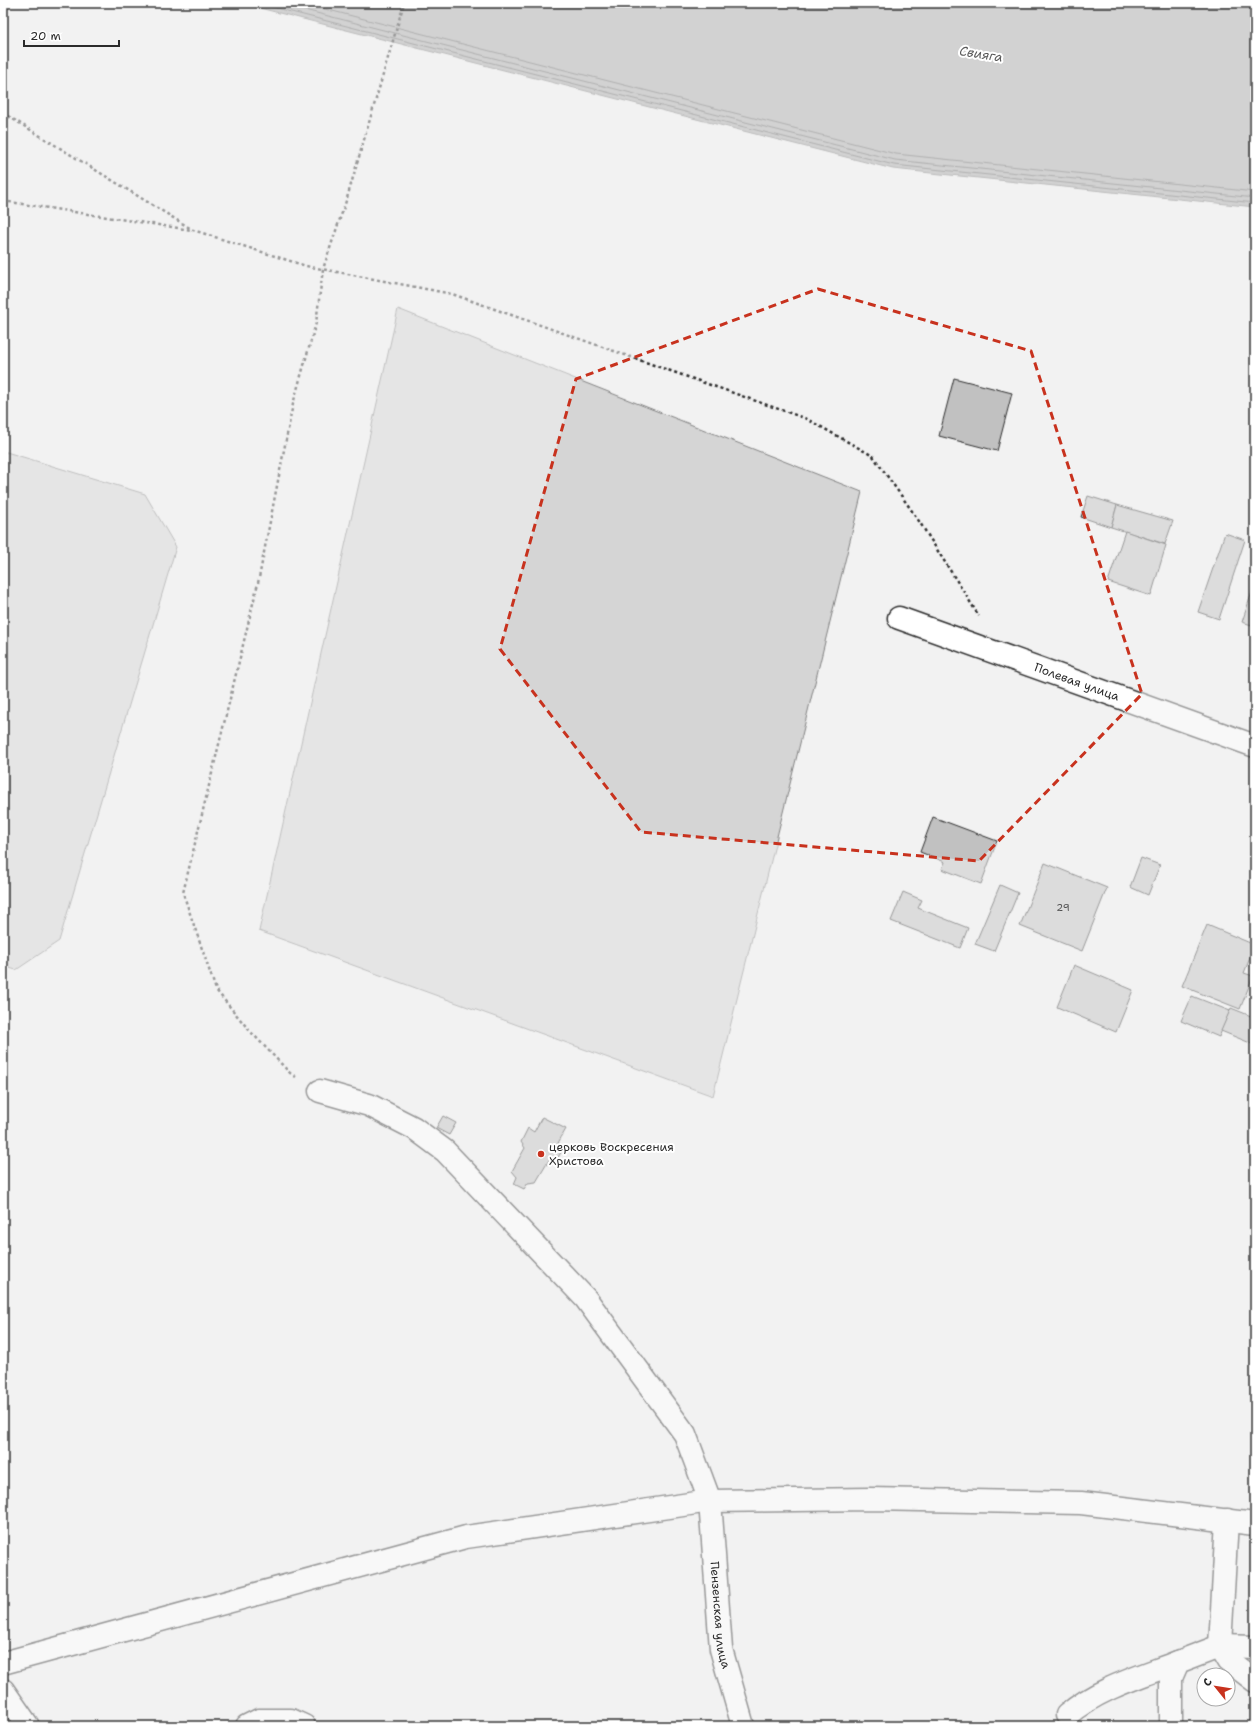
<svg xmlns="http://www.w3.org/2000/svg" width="1258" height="1729" viewBox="0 0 1258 1729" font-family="'Shantell Sans',sans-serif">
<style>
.green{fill:#d5d5d5;stroke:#808080}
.water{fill:#ababab;stroke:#787878}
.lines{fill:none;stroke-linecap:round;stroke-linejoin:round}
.shore{stroke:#5e5e5e;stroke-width:1}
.building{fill:#c1c1c1;stroke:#2b2b2b}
.minor-casing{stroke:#2b2b2b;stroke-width:25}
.highway-casing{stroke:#2b2b2b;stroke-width:25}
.path{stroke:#2b2b2b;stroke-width:2.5;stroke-dasharray:3 3;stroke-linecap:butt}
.minor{stroke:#fff;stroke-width:22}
.highway{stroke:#fff;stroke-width:22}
.marked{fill:none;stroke:#c8321e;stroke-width:3;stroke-dasharray:8 5;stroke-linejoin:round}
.poi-dot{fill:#c8321e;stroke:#fff;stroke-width:1.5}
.labels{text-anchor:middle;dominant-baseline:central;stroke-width:4;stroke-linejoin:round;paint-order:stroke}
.number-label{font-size:10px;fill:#505050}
.street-label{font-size:12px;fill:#2b2b2b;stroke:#fff}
.poi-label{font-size:12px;fill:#2b2b2b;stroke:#fff;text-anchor:start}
.water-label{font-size:13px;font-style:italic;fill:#585858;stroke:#fff}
</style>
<rect width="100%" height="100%" fill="#f2f2f2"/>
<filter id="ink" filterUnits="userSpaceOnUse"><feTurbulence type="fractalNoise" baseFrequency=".025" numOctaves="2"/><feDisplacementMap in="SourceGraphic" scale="8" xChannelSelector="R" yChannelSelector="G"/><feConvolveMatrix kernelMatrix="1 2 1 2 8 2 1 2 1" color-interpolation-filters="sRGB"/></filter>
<g filter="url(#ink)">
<g class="green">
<polygon points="398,309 862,492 713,1096 259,931"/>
<polygon points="3,451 145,494 176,547 59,941 16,970 3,966"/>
</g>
<polygon class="water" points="240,3 1255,3 1255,207 893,169"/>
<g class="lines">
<g class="shore">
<polyline points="256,3 894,165 1255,203"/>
<polyline points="277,3 895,160 1255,198"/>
<polyline points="301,3 896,154 1255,192"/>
</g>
</g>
<g class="building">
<polygon points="954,378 1012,393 997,451 939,436"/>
<polygon points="1088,496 1117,505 1111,527 1081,517"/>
<polygon points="1117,505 1173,521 1165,544 1111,527"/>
<polygon points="1125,531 1166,545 1151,596 1108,582"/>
<polygon points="1225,533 1245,540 1219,619 1198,612"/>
<polygon points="1255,583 1255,626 1242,622"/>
<polygon points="933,817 997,841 981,884 942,869 945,862 920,852"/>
<polygon points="1141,858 1160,865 1148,895 1130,887"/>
<polygon points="1045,863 1107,888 1082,951 1020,926"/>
<polygon points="1000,885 1018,893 994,951 975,944"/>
<polygon points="903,892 922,900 918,908 968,928 960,948 891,921"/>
<polygon points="1207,925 1255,945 1244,973 1253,976 1240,1009 1182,986"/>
<polygon points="1074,965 1133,990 1116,1032 1057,1007"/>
<polygon points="1192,996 1230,1011 1219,1037 1181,1021"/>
<polygon points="1255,1007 1255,1045 1221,1031 1231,1008 1251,1016"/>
<polygon points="443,1116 456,1123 449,1135 436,1128"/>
<polygon points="542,1117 566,1129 558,1143 564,1147 556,1161 549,1160 536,1182 528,1183 524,1189 514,1184 517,1177 512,1171 525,1148 521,1142 528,1128 534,1132"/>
</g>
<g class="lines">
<g class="minor-casing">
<g id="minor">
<path id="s1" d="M 899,618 L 1255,746"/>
<path id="s2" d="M 320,1091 L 369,1105 L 414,1128 L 445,1151 L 586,1299 L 685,1434 L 710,1501 L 721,1649 L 743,1726"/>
<polyline points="1227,1520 1220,1646 1229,1661 1255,1681"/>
<polyline points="3,1690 28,1726"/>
<path d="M 1067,1715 C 1099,1688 1139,1677 1178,1662"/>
<polyline points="247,1726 259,1720 291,1720 304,1726"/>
<polyline points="1171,1726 1171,1678 1178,1662 1220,1646 1255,1647"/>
</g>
</g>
<g class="highway-casing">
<polyline id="highway" points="3,1663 466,1537 710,1501 870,1499 1081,1503 1255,1524"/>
</g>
<g class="path">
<polyline points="3,113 193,230 306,266 452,294 807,419 873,456 917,518 979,616"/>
<polyline points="3,201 191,230"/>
<polyline points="296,1077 290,1073 249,1030 216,990 183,893 258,583 293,404 316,323 323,269 347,198 404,3"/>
</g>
<use href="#minor" class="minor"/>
<use href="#highway" class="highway"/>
</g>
</g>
<path d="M0 0H1258V1729H0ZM 818,289 L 1031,351 L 1142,694 L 979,861 L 641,832 L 500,649 L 576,379 Z" fill="#f2f2f2" fill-opacity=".55" fill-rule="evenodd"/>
<path class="marked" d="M 818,289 L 1031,351 L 1142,694 L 979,861 L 641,832 L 500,649 L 576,379 Z"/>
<circle class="poi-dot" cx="541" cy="1154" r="4"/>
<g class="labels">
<g class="number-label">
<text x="1063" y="907">29</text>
</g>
<g class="street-label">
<text stroke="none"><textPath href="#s1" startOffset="189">Полевая улица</textPath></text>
<text stroke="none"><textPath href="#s2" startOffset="698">Пензенская улица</textPath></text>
</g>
<g class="poi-label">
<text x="549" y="1147">церковь Воскресения<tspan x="549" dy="14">Христова</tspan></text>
</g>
<g class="water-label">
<text transform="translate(981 54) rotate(9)">Свияга</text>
</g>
</g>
<rect width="1258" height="1729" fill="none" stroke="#fff" stroke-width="16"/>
<rect x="8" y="8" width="1242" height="1713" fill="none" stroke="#2b2b2b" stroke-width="1.5" filter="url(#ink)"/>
<g transform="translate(1216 1687) rotate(300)"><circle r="19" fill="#ffffff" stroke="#aaaaaa"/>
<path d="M0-3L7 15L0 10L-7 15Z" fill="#c8321e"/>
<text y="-6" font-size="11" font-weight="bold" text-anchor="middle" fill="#2b2b2b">С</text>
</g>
<path d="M24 40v6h95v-6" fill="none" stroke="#2b2b2b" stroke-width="2"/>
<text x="30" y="40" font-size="12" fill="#2b2b2b" stroke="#ffffff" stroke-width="3" paint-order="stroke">20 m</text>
</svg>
